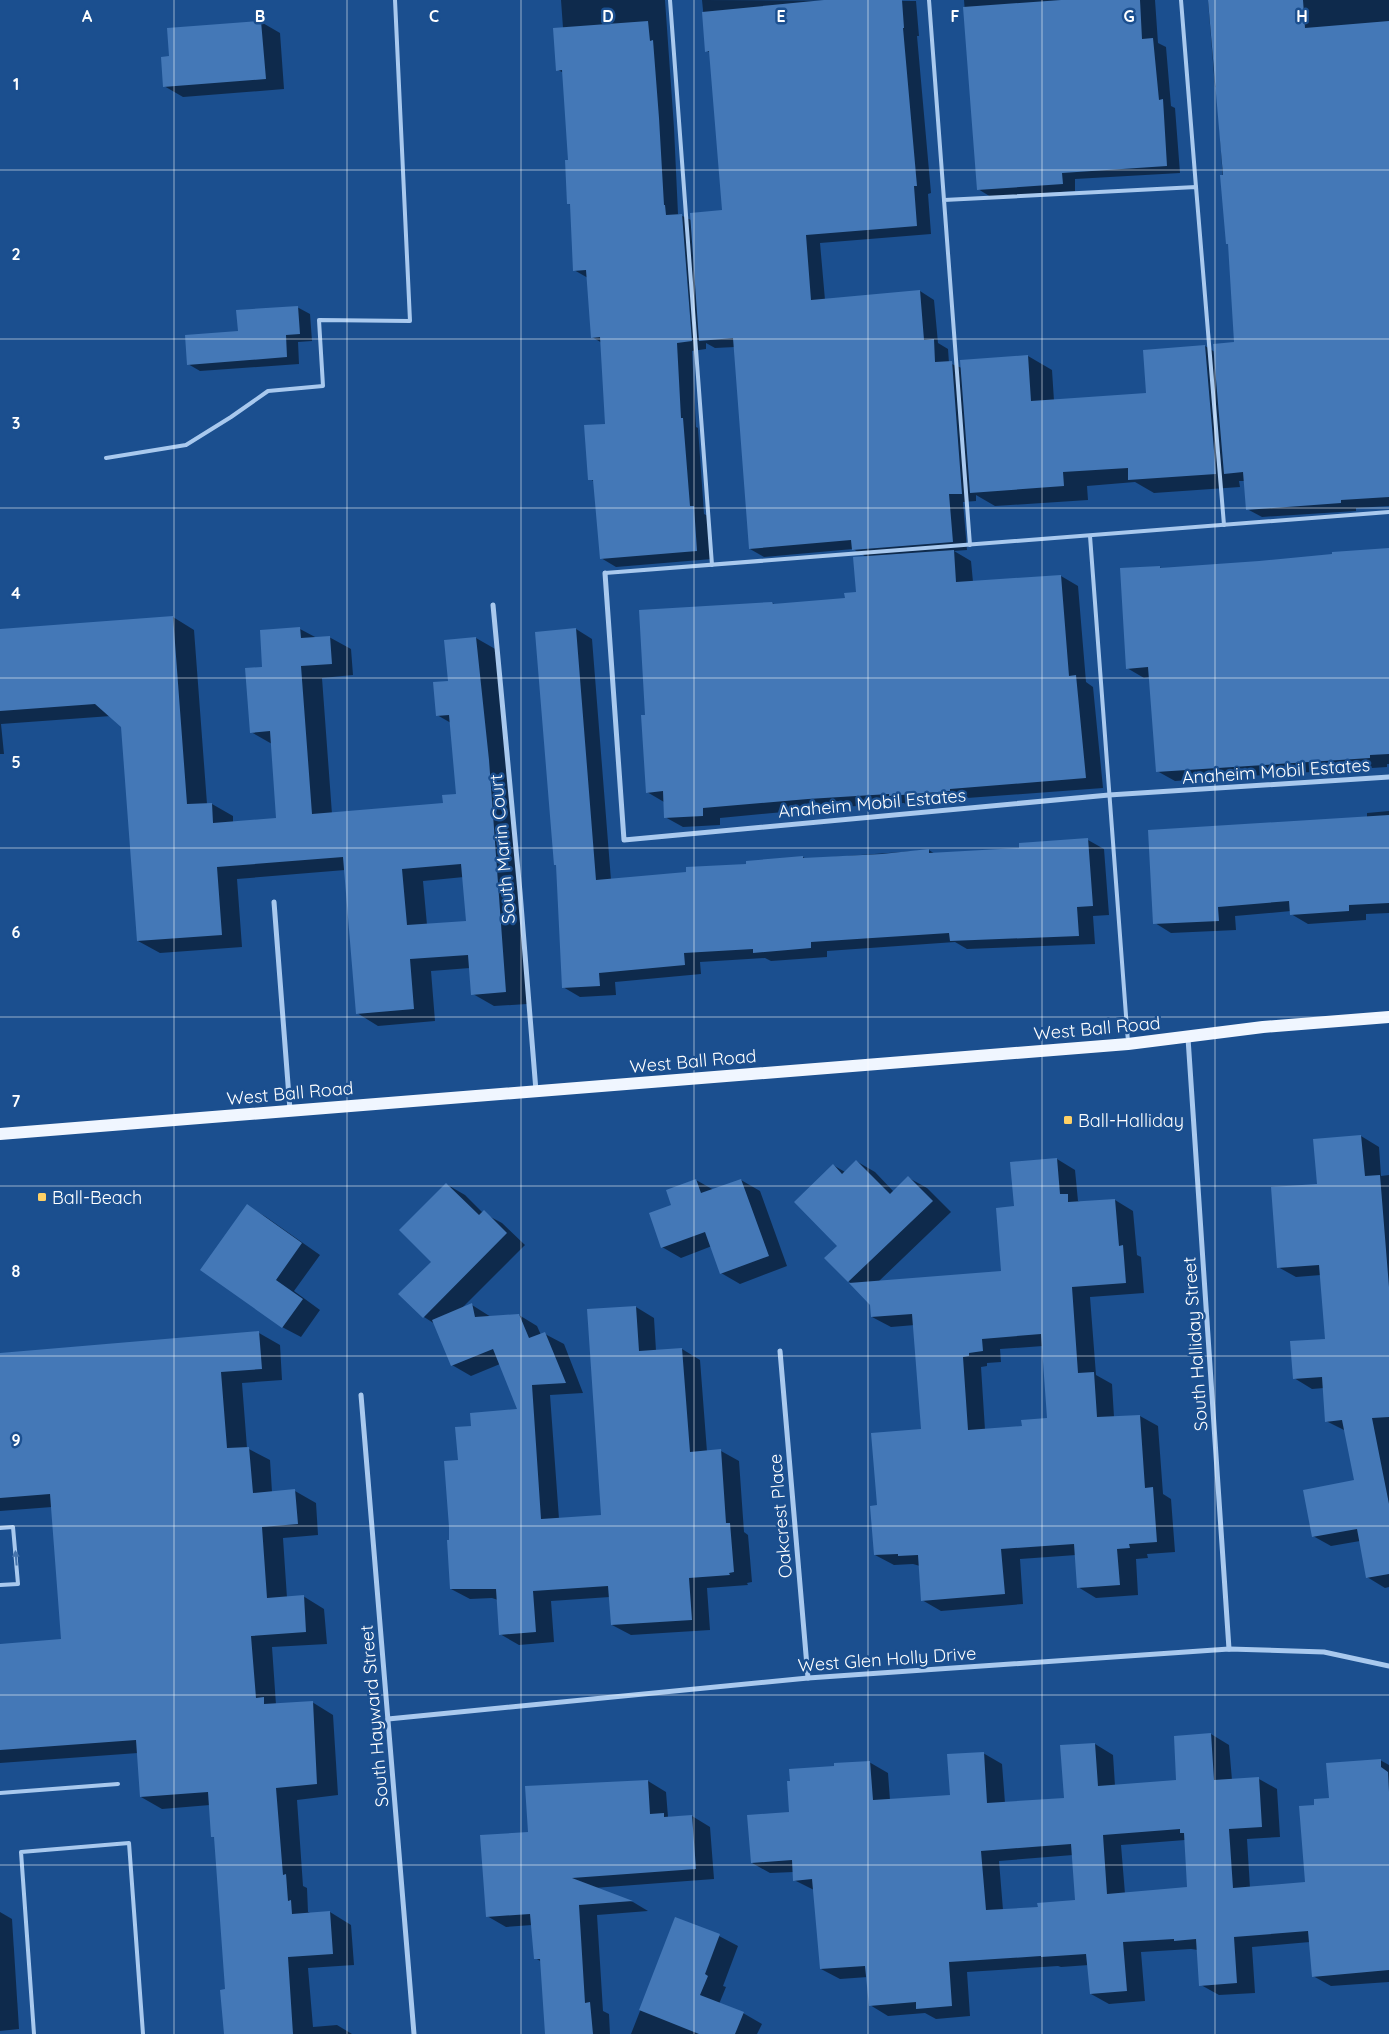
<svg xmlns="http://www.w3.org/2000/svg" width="1389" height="2034" viewBox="0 0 1389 2034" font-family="Quicksand,sans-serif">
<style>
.shadow{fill:#0007;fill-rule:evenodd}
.building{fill:#4478b7;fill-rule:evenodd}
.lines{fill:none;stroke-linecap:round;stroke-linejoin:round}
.service{stroke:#a9c9ee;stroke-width:4}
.minor{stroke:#a9c9ee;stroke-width:5}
.primary{stroke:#f0f6ff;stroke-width:12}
.oneway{fill:#4674ac}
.grid{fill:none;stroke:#fff;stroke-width:1;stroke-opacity:0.55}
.poi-dot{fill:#ffd166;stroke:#1b4f8f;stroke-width:2}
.labels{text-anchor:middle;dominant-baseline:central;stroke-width:5;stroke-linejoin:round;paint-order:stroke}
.street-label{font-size:18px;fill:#fff;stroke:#1b4f8f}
.poi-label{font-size:18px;fill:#fff;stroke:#1b4f8f;text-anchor:start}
.grid-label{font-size:16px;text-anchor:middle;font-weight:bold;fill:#fff;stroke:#1b4f8f;stroke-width:5;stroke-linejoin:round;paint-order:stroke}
</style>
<rect width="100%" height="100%" fill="#1b4f8f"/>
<g class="shadow">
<polygon points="561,0 665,0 674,128 678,214 691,220 723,211 711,53 707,51 702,0 916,1 919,36 917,36 931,193 928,194 931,234 820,243 825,300 920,291 934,300 938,343 948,349 949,363 962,368 1028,356 1052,370 1054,401 1147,394 1205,346 1215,352 1235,344 1229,245 1227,243 1217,88 1215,87 1208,0 1389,0 1389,506 1356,508 1356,511 1262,517 1247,509 1245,481 1239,481 1240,487 1154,493 1135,482 1087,486 1088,500 995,506 976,495 976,501 963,502 967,550 954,551 971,561 973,582 1061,576 1078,586 1086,682 1093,687 1103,788 967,798 967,801 908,806 904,803 826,808 720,818 720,825 683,827 665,817 664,802 647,792 646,716 772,603 776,605 846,599 857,593 868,558 853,549 764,557 750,549 735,347 715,348 706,343 706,349 692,351 696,427 698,428 704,514 708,516 712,559 616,567 601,558 595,482 590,479 606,425 602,343 592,337 588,278 574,270 571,205 568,203 570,161 564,73 558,70 563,28"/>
<polygon points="964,0 1155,0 1158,43 1166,47 1171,106 1175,108 1180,173 1075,179 1075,191 991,197 978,189"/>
<polygon points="261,22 280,33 284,89 183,97 164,86 170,57 168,29"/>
<polygon points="297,307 310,314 312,341 298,342 299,364 200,371 188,364 239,332"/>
<polygon points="1389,550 1389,764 1387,764 1387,767 1175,781 1157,771 1150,677 1144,678 1127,668 1159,567 1163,569 1259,562"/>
<path d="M 173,617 L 194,630 L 207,804 L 212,804 L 233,816 L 233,822 L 277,819 L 272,744 L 251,732 L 264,668 L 300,629 L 317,638 L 329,637 L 351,649 L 353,675 L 322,678 L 332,814 L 444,804 L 457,795 L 451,723 L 437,715 L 449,683 L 476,638 L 497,650 L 510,773 L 527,1004 L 494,1006 L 473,994 L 470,968 L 431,971 L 435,1021 L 378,1026 L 357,1013 L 345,870 L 237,879 L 242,947 L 160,953 L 138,941 L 123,726 L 111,716 L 1,724 L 4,754 L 0,754 L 0,631 ZM 464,877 L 467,922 L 427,925 L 423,881 Z"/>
<polygon points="576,629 592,639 611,880 687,873 803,857 806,859 929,850 935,854 1021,849 1088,840 1104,849 1109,915 1093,916 1095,944 967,949 955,942 827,951 827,957 771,961 765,958 700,962 701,974 615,982 616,995 580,997 563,987"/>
<polygon points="1389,811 1389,913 1366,914 1366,920 1308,924 1291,914 1291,911 1235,916 1236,930 1171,933 1155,923 1367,818 1367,813"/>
<polygon points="1361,1136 1379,1147 1381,1176 1389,1175 1389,1587 1385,1588 1367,1577 1360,1541 1331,1546 1313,1536 1356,1481 1346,1431 1326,1421 1324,1388 1312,1389 1294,1378 1326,1340 1321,1275 1296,1277 1278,1267 1318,1185"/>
<path d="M 1057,1159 L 1075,1170 L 1078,1201 L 1081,1202 L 1115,1200 L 1133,1211 L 1137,1255 L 1141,1257 L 1144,1293 L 1090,1297 L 1096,1375 L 1112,1384 L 1114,1417 L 1140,1416 L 1158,1426 L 1163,1494 L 1171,1499 L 1175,1552 L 1147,1554 L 1148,1558 L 1136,1559 L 1138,1595 L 1096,1598 L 1078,1587 L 1076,1555 L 1020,1559 L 1023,1604 L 941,1611 L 922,1600 L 920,1566 L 913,1564 L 894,1565 L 875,1555 L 878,1506 L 922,1430 L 915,1325 L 891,1327 L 872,1317 L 871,1304 L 826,1258 L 838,1246 L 833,1165 L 845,1172 L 856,1161 L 875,1172 L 894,1192 L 909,1178 L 927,1188 L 951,1212 L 878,1282 L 1002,1272 L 1015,1208 ZM 1043,1346 L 1048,1419 L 1023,1427 L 985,1430 L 981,1367 L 987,1366 L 987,1363 L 1001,1362 L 1000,1349 Z"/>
<polygon points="696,1180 714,1190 741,1180 760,1191 787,1266 740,1284 721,1273 712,1246 681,1258 662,1247 672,1205"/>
<polygon points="446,1184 465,1195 483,1213 502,1223 525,1245 460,1310 472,1305 491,1317 519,1315 537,1326 541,1335 545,1334 564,1344 583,1393 550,1395 559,1519 603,1516 636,1307 654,1318 656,1351 682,1349 700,1360 707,1452 721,1451 739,1461 744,1532 748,1535 752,1582 747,1583 748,1585 707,1588 710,1630 631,1635 612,1625 610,1597 551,1601 554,1642 519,1645 500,1634 498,1600 492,1598 470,1599 451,1589 450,1541 459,1461 472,1427 519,1410 500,1364 471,1376 452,1365 435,1324 424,1317"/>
<polygon points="248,1206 266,1217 320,1255 294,1291 320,1310 301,1337 282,1327"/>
<polygon points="259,1333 280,1345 282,1380 242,1383 247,1448 270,1460 272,1492 295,1491 316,1503 318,1535 283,1538 287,1598 303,1596 324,1609 327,1644 272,1647 276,1705 312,1702 333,1715 338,1795 297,1800 303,1886 307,1888 308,1912 312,1914 330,1912 351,1925 354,1965 308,1968 313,2027 337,2025 352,2034 225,2034 226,1990 215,1838 212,1836 210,1805 162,1809 141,1797 138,1753 0,1763 0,1645 62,1640 52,1507 0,1511 0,1354"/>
<path d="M 1211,1734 L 1229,1745 L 1232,1780 L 1259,1779 L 1277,1789 L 1280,1837 L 1247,1839 L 1250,1888 L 1306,1883 L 1315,1806 L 1330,1799 L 1380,1760 L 1389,1765 L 1389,1982 L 1331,1986 L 1313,1976 L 1310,1942 L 1252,1947 L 1255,1993 L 1219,1995 L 1201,1985 L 1198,1950 L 1191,1949 L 1141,1952 L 1145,2001 L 1109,2004 L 1091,1994 L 1089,1965 L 1061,1967 L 1058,1966 L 967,1972 L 970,2016 L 936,2019 L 925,2013 L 888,2016 L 870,2005 L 868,1977 L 840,1979 L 821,1969 L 814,1890 L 794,1880 L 794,1872 L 770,1873 L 752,1863 L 790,1813 L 835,1767 L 869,1762 L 888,1773 L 890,1800 L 951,1796 L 983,1753 L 1002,1764 L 1005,1803 L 1065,1799 L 1095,1744 L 1113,1755 L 1115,1786 L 1178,1781 ZM 1185,1840 L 1189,1888 L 1125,1894 L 1121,1845 ZM 1073,1855 L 1076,1901 L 1039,1908 L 1003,1910 L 999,1861 Z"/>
<polygon points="648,1781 666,1792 668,1817 692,1816 710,1827 714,1879 594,1888 633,1902 648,1911 597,1915 603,2011 609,2014 610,2034 547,2034 542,1962 535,1958 532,1925 506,1927 487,1916 529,1833"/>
<polygon points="0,1912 12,1919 19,2029 0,2031"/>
<polygon points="676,1919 719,1936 738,1946 723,1986 726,1987 719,2004 743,2013 762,2024 757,2034 631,2034"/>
</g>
<g class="building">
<polygon points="824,0 902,0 904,28 903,28 917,186 914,186 917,226 806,235 811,300 920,290 924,340 934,339 935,362 952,361 962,494 949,494 953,542 852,550 851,540 749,549 733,338 699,341 690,213 722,210 709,51 705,52 702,12"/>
<polygon points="1061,0 1140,0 1142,39 1153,38 1159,100 1163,99 1167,166 1062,173 1063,184 977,190 963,7"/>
<polygon points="1208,0 1303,0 1305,28 1389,21 1389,497 1341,500 1341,503 1246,510 1243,472 1224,474 1213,344 1234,342 1228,244 1226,244 1220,175 1223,175"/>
<polygon points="261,21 266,79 163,87 161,57 169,56 167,28"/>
<polygon points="648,21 650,41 653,40 659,118 664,205 665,205 666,215 682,214 692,341 677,343 681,418 683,418 690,506 694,506 697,551 600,559 593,480 588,480 584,425 605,424 600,337 591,338 586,270 573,271 570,204 567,204 565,160 568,160 562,70 556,71 553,28"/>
<polygon points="298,306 300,334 286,335 287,357 187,365 185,335 238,331 236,310"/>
<polygon points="1205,345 1216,474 1128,480 1128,468 1063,472 1064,486 970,493 960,360 1028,355 1031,401 1146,393 1143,350"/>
<polygon points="1389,548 1389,754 1370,755 1370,758 1156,772 1148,667 1126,669 1120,568 1160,566 1160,568 1259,561 1332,554 1332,552"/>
<polygon points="954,550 956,582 1061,575 1069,676 1076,675 1086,778 950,789 950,791 889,796 889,794 808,799 703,808 703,816 664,818 663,791 646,793 641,715 645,715 639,610 772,602 773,604 845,598 844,593 856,592 853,557"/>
<path d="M 173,616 L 187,804 L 212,803 L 213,823 L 276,818 L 270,731 L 250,733 L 245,668 L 262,667 L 260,630 L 300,627 L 301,638 L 330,636 L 332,664 L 301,666 L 312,814 L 443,803 L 442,795 L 456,794 L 449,715 L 436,716 L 433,682 L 448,681 L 444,640 L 476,637 L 489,760 L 506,992 L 471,995 L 468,955 L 410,959 L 414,1009 L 356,1014 L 343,857 L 217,867 L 222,935 L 137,941 L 121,727 L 95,704 L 0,711 L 0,629 ZM 461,864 L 466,921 L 407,925 L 402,869 Z"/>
<polygon points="576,628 596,880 686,872 686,867 746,864 746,861 803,856 803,858 882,854 929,849 929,853 1019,848 1019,843 1088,838 1093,906 1077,907 1079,936 950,941 949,933 811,942 811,948 753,953 753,949 684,953 685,965 599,973 600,986 562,988 556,865 554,865 535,632"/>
<polygon points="1389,815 1389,903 1349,905 1349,911 1290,915 1289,901 1218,907 1219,921 1153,924 1148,830"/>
<polygon points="1361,1135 1365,1176 1380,1175 1389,1287 1389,1417 1372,1418 1389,1504 1389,1574 1366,1578 1357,1529 1312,1537 1303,1490 1354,1480 1342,1420 1325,1422 1322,1377 1293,1379 1290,1341 1325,1339 1319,1265 1277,1268 1271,1187 1317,1184 1313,1139"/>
<path d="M 1057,1158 L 1060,1194 L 1068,1194 L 1068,1202 L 1115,1199 L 1119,1246 L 1123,1245 L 1126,1283 L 1072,1287 L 1078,1373 L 1094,1372 L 1097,1417 L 1140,1415 L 1145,1488 L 1153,1487 L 1157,1542 L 1129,1544 L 1130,1548 L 1117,1549 L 1120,1585 L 1077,1588 L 1074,1544 L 1001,1549 L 1005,1594 L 921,1601 L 918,1555 L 898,1556 L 898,1554 L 874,1555 L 870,1506 L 877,1505 L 871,1433 L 921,1429 L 912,1314 L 871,1317 L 870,1305 L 849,1283 L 1001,1271 L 996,1208 L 1014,1206 L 1010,1162 ZM 1041,1334 L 1047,1418 L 1021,1420 L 1022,1426 L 968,1430 L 963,1357 L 969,1356 L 969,1353 L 983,1351 L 982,1339 Z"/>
<polygon points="856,1160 890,1194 908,1176 933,1201 848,1282 824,1258 837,1246 794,1202 833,1164 842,1174"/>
<polygon points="696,1179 701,1193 741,1179 769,1256 720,1274 705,1232 661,1248 649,1213 671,1205 666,1190"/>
<polygon points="446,1183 479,1215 484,1210 507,1233 423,1318 398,1294 431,1262 399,1230"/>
<polygon points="247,1204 302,1243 276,1280 303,1299 282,1328 200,1270"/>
<polygon points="472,1303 475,1317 519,1314 529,1338 545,1332 566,1383 532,1385 541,1519 601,1515 587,1309 636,1306 639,1351 682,1348 690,1452 721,1449 726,1523 730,1523 734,1572 729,1573 730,1575 689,1578 692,1620 611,1625 608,1586 533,1591 536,1632 499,1635 496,1589 450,1589 447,1540 449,1540 449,1527 444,1461 458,1460 455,1427 471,1426 470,1413 517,1409 493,1349 451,1366 432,1320"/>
<polygon points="259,1331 262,1369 221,1372 227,1448 249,1447 253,1493 295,1489 298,1524 262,1527 267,1598 304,1595 306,1632 251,1636 256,1698 264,1697 264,1704 313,1701 317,1784 276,1788 283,1875 286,1874 288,1901 291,1900 292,1914 330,1911 333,1954 288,1957 293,2034 224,2034 220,1990 225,1989 214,1837 211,1837 208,1792 140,1797 136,1740 0,1750 0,1644 61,1639 50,1494 0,1498 0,1353"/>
<path d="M 1211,1733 L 1214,1780 L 1259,1777 L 1262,1827 L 1229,1829 L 1233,1888 L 1305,1882 L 1299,1806 L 1314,1805 L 1314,1799 L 1329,1798 L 1326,1763 L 1381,1759 L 1381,1767 L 1388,1772 L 1389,1792 L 1389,1970 L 1312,1977 L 1308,1931 L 1234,1937 L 1237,1983 L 1199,1986 L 1196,1939 L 1174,1941 L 1174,1939 L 1123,1942 L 1127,1991 L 1090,1994 L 1086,1954 L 1041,1957 L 1041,1956 L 949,1962 L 952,2006 L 916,2009 L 916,2002 L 869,2006 L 865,1966 L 820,1969 L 812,1879 L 793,1881 L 792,1860 L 751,1863 L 747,1815 L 789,1812 L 787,1781 L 790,1781 L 789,1769 L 834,1766 L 834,1763 L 870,1761 L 873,1800 L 950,1795 L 947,1754 L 984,1752 L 987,1803 L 1064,1798 L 1060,1745 L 1095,1743 L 1098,1786 L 1176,1780 L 1174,1736 ZM 1180,1829 L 1180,1833 L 1184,1833 L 1187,1887 L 1107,1894 L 1103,1835 ZM 1071,1844 L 1075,1900 L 1037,1903 L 1038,1907 L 986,1910 L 981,1851 Z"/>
<polygon points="648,1780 650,1814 664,1813 664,1817 692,1815 696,1869 572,1878 633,1901 579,1905 585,2003 590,2002 593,2034 545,2034 540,1959 534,1959 530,1914 486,1917 480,1835 528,1832 525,1786"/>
<polygon points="675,1917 720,1934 705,1974 708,1976 700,1995 744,2012 735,2034 699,2034 639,2010"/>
</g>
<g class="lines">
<g class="service">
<polyline points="670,0 712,565"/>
<polyline points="929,0 944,200"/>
<polyline points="1181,0 1196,187"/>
<polyline points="106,458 186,445 231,417 268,391 323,386 319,320 410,321 395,0"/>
<polyline points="1090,536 1128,1042"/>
<polyline points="970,545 944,200 1196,187 1224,525"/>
<polyline points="605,573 1389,512"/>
<polyline points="0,1528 13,1527 18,1584 0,1585"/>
<polyline points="0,1793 118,1784"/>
<polyline points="34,2034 21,1852 129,1843 143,2034"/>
</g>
<g class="minor">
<polyline points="605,573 624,840 1109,795 1389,777"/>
<polyline points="493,605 520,892 536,1091"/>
<polyline points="274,902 290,1110"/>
<polyline points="1188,1038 1229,1649"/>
<polyline points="780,1351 808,1678"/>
<polyline points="361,1395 414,2034"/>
<polyline points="388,1719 808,1678 1229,1649 1324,1652 1389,1666"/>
</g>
<polyline class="primary" points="0,1134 1128,1044 1263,1027 1389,1017"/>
</g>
<defs><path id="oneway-solid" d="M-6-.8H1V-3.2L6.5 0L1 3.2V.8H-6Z" transform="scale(1.25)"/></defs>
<use class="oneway" href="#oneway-solid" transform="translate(16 1558) rotate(-95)"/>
<path class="grid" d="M 174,0 L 174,2034M 347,0 L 347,2034M 521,0 L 521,2034M 694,0 L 694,2034M 868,0 L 868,2034M 1042,0 L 1042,2034M 1215,0 L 1215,2034M 0,170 L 1389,170M 0,339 L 1389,339M 0,508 L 1389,508M 0,678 L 1389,678M 0,848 L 1389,848M 0,1017 L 1389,1017M 0,1186 L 1389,1186M 0,1356 L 1389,1356M 0,1526 L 1389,1526M 0,1695 L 1389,1695M 0,1865 L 1389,1865"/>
<g class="poi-dot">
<rect x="1063" y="1115" width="10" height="10" rx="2.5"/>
<rect x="37" y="1192" width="10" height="10" rx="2.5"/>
</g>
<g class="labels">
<g class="street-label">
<text transform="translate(1276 771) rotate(-4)">Anaheim Mobil Estates</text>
<text transform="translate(872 803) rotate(-5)">Anaheim Mobil Estates</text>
<text transform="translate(502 849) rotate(-95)">South Marin Court</text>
<text transform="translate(1097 1028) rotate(-5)">West Ball Road</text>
<text transform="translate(693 1061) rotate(-5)">West Ball Road</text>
<text transform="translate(290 1093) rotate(-5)">West Ball Road</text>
<text transform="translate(1195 1344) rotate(-94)">South Halliday Street</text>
<text transform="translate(780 1516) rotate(-95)">Oakcrest Place</text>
<text transform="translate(887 1659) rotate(-4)">West Glen Holly Drive</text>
<text transform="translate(374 1716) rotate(-95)">South Hayward Street</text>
</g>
<g class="poi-label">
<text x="1078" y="1120">Ball-Halliday</text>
<text x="52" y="1197">Ball-Beach</text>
</g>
</g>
<g class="grid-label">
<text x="87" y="22">A</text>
<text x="260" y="22">B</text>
<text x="434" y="22">C</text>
<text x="608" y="22">D</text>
<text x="781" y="22">E</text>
<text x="955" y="22">F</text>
<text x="1129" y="22">G</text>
<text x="1302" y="22">H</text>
<text x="16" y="90">1</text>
<text x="16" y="260">2</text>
<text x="16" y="429">3</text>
<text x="16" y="599">4</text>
<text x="16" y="768">5</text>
<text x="16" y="938">6</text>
<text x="16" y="1107">7</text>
<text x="16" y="1277">8</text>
<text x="16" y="1446">9</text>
</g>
</svg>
